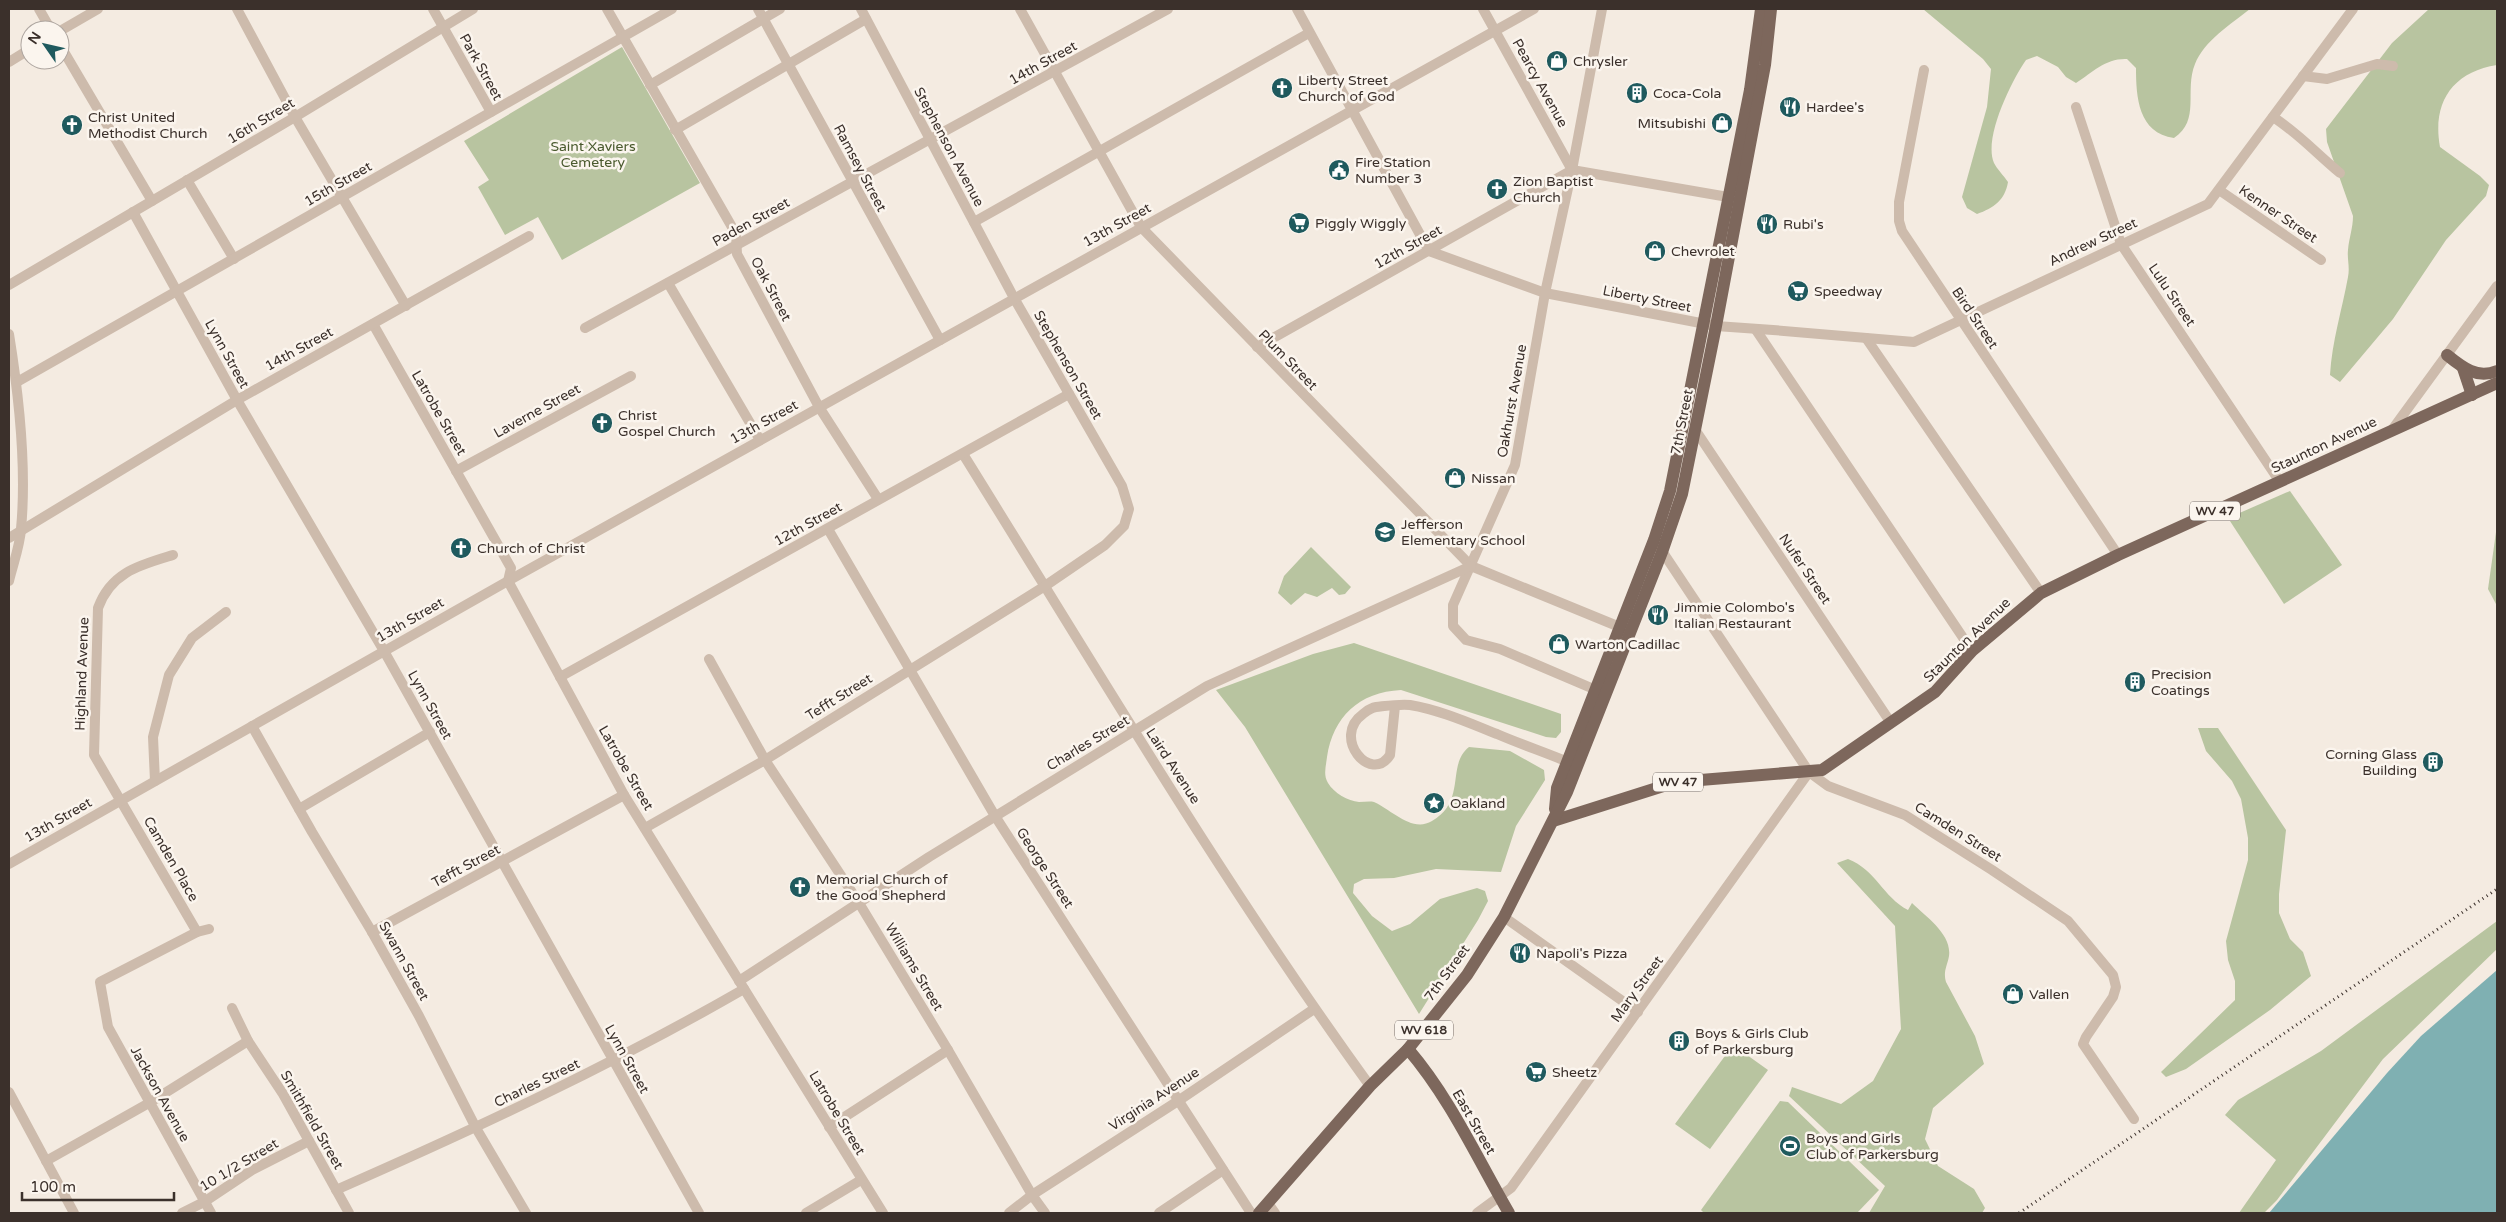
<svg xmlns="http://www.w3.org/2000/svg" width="2506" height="1222" viewBox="0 0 2506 1222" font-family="'Varela Round',sans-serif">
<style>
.green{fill:#b8c4a0}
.water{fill:#7fb0b2}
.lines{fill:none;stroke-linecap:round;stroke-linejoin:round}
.minor{stroke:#cdbbac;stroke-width:10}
.major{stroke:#7d675c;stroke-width:12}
.rail{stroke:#3b302b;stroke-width:3;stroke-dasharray:1 4;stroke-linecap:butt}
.labels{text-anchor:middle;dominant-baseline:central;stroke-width:5;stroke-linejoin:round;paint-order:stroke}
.shield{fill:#fbf5ee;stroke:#756b66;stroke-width:1}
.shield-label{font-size:12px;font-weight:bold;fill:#3b302b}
.poi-label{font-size:14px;fill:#3b302b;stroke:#fbf5ee;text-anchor:start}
.street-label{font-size:14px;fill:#3b302b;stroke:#fbf5ee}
.park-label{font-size:14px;fill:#4a5a2e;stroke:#fbf5ee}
</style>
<rect width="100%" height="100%" fill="#f4ebe1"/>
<g class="green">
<path d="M 1923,9 L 2250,9 C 2231,24 2204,41 2195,64 C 2184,91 2201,120 2174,138 C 2138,133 2136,97 2136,68 L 2127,59 C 2106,58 2093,72 2076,83 L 2066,77 L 2058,67 L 2037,56 L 2026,60 C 2012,80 1983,138 1994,163 C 1997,169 2004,176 2008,182 C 2005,200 1994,208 1977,214 L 1967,208 L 1962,197 L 1987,107 L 1991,69 L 1983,59 Z"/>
<path d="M 2429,9 L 2497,9 L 2497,65 C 2452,72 2432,103 2440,147 L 2480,176 L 2489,185 L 2486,196 L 2446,240 L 2393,319 L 2340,382 L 2330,375 C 2332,341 2342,310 2348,277 C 2350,267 2347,259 2348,250 C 2349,238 2353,228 2353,216 L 2327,142 L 2326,129 L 2392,43 Z"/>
<polygon points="622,47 700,183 562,260 538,217 505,235 478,187 489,180 464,141"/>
<polygon points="2290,491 2342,565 2284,604 2228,518"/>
<polygon points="2497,525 2497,606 2488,589"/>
<polygon points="1311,547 1351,587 1345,594 1339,595 1332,588 1317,597 1305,593 1291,605 1278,593 1284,576"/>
<path d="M 1354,643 L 1561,714 L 1561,732 L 1556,738 L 1546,737 L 1401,690 C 1359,692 1333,717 1327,757 C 1326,766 1323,775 1328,783 C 1334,793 1348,801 1359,802 C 1364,802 1370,801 1374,802 C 1392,810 1412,833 1432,821 C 1467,801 1446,765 1469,747 L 1510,751 L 1544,770 L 1545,780 L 1516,826 L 1501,872 L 1436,869 L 1394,878 L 1364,879 L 1354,884 L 1353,893 L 1372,916 L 1392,931 L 1410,924 L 1440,899 L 1477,888 L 1485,891 L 1488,901 L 1478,920 L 1419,1014 L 1245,727 L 1216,690 L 1313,654 Z"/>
<polygon points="2198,728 2218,728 2286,830 2279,894 2279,913 2290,939 2303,952 2311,976 2270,1010 2186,1069 2166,1077 2161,1072 2235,1000 2235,981 2228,960 2226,941 2248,860 2248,838 2241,799 2232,781 2206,751"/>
<path d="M 1848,859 C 1876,870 1883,897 1908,910 L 1912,903 C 1926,917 1952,934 1949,956 C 1947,967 1943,971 1946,982 L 1975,1036 L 1984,1064 L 1933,1108 L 1925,1139 L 1938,1166 L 1974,1189 L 1985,1208 L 1982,1213 L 1869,1213 L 1885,1186 L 1789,1096 L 1792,1087 L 1841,1104 L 1873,1081 L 1901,1029 L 1895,926 L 1837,863 Z"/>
<polygon points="2497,921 2497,949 2383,1059 2277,1200 2264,1213 2239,1213 2276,1160 2225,1115 2238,1100 2321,1051"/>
<polygon points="1733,1045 1768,1070 1710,1149 1675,1124"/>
<polygon points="1780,1101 1788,1102 1879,1190 1857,1213 1704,1213 1701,1210"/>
</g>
<polygon class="water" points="2497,970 2497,1213 2269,1213 2387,1073 2421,1036"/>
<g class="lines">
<g class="minor">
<polyline points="39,9 51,30"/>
<polyline points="237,9 295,117 406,306"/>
<polyline points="433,9 491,112"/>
<polyline points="607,9 736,234 737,254 819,407 878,499"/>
<polyline points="758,9 940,340"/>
<polyline points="1020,9 1141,227 1471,566 1627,630"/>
<polyline points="1297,9 1429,251 1545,293 1716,326 1773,330 1914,342 2208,204 2353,9"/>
<polyline points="1483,9 1572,170"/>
<polyline points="60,31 98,9"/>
<polyline points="60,45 152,201"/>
<polyline points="9,62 30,49"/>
<polyline points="1924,70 1899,202 1899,221 1902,231 2118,555"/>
<polyline points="2303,76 2327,79 2377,64 2393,66"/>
<polyline points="650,85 780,9"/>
<polyline points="2076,107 2121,244 2280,482"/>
<path d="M 2273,117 C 2298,133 2317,154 2340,173"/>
<polyline points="675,130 866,19"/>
<polyline points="1572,170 1728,197"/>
<polyline points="187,180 234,259"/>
<polyline points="2219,190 2321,260"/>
<polyline points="133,212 237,400 384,651 699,1213"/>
<polyline points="974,222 1309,33"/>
<polyline points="668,283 760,440"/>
<polyline points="9,285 295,117 473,9"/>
<polyline points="373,324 511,568 508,581 624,795 883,1213"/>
<polyline points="585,328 1168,9"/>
<polyline points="1756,330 1972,651"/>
<path d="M 9,334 C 19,396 27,466 21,529 C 20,546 13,564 9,581"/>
<polyline points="1866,338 2041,593"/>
<polyline points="1257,347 1572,170"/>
<polyline points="17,382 672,9"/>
<polyline points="2392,430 2497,286"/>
<polyline points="1696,431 1891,723"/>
<path d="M 963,454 C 1095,666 1223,883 1370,1086"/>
<polyline points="456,471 631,376"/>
<polyline points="828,529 995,816 1251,1213"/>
<polyline points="9,538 237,400 529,236"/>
<polyline points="1660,548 1809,772 1828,786 1905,815 1992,870 2068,921 2113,975 2116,987 2113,997 2086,1037 2083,1044 2134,1119"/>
<path d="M 173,555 C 140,565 111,572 98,608 L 94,755 L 197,932"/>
<polyline points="709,659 765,760 859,903 948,1050 1032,1195 1045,1213"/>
<polyline points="560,677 1069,394"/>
<polyline points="1596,690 1500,649 1466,640 1453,626 1453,605 1515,465 1545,293 1572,170 1602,9"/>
<path d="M 1395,706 L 1390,755 C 1371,785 1331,737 1363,714 C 1367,711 1370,708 1376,707 C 1386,706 1399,704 1410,705 C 1440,710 1469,723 1497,734 C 1520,744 1544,752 1568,762"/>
<polyline points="252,726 312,832 372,932 419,1016 476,1128 526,1213"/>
<polyline points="155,781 153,737 169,675 192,638 226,612"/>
<polyline points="299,809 430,732"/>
<polyline points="645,828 765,760 1045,586 1105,545 1124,526 1129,509 1122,486 1014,298 861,9"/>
<polyline points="9,864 508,581 1534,9"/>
<polyline points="1504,917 1638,1012"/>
<polyline points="209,929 197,932 100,982 108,1027 211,1213"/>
<polyline points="372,932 624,795"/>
<polyline points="739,981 929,857 1207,686 1471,566"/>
<polyline points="232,1008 248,1041 283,1094 349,1213"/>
<polyline points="9,1092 74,1213"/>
<polyline points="829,1127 948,1050"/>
<polyline points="46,1161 149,1103 248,1041"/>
<path d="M 336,1190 C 475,1129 612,1065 744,989"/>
<polyline points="1268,1203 1275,1213"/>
<polyline points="182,1213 204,1202 252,1170 309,1141"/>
<polyline points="806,1213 861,1180"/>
<polyline points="1009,1213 1032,1195 1178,1101 1314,1009"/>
<polyline points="1159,1213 1223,1170"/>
<polyline points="1477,1213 1511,1188 1809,772"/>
</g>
<g class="major">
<path d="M 2447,355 C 2463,368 2477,379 2497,371"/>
<polyline points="2463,368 2472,395"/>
<polyline points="1555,809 1557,788 1654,540 1670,491 1750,90 1761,9"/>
<polyline points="1553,821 1676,782 1822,770 1935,692 1972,651 2041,593 2118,555 2497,383"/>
<path d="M 1408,1049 C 1450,1098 1477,1158 1509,1213"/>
<polyline points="1259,1213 1370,1086 1408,1049 1467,975 1504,917 1567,792 1662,552 1682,494 1716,326 1765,65 1771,9"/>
</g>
<polyline class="rail" points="2019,1213 2497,889"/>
</g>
<defs>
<g id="shop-disc" transform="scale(1.125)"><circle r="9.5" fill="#1f5a5e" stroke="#fbf5ee"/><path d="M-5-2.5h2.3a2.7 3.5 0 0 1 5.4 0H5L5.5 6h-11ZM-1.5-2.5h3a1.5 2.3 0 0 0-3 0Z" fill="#fff"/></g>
<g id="church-disc" transform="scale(1.125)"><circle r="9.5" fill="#1f5a5e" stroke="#fbf5ee"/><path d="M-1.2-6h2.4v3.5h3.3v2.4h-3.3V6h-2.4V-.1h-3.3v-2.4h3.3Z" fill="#fff"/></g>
<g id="building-disc" transform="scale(1.125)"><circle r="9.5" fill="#1f5a5e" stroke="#fbf5ee"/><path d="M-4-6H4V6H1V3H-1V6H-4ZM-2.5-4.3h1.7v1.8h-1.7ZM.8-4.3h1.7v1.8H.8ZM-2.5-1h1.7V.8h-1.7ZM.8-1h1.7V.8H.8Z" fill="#fff"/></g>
<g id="restaurant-disc" transform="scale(1.125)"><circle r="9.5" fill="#1f5a5e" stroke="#fbf5ee"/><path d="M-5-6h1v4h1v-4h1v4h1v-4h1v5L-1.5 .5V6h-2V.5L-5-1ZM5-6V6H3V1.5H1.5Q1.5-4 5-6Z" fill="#fff"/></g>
<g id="civic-disc" transform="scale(1.125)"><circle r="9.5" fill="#1f5a5e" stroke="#fbf5ee"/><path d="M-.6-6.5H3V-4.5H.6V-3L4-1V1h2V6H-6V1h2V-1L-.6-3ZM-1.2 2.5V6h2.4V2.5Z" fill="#fff"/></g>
<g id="supermarket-disc" transform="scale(1.125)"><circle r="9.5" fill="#1f5a5e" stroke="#fbf5ee"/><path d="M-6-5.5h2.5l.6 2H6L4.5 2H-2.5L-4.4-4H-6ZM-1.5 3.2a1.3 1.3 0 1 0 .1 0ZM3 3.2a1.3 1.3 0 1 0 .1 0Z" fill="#fff"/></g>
<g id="school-disc" transform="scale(1.125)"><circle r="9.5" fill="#1f5a5e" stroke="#fbf5ee"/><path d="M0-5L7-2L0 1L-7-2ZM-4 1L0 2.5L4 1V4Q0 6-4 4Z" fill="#fff"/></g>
<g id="sight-disc" transform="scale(1.125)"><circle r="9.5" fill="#1f5a5e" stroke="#fbf5ee"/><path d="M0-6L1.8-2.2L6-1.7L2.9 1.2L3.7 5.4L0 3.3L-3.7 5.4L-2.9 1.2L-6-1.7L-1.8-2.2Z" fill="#fff"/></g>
<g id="stadium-disc" transform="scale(1.125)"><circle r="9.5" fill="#1f5a5e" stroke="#fbf5ee"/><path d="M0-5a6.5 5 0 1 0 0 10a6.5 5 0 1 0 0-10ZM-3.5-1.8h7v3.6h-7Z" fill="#fff"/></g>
</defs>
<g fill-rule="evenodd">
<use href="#shop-disc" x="1557" y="61"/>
<use href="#church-disc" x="1282" y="88"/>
<use href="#building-disc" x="1637" y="93"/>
<use href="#restaurant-disc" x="1790" y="107"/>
<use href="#shop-disc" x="1722" y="123"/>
<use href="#church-disc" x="72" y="125"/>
<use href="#civic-disc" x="1339" y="170"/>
<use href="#church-disc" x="1497" y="189"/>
<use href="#supermarket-disc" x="1299" y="223"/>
<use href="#restaurant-disc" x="1767" y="224"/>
<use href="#shop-disc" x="1655" y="251"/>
<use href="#supermarket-disc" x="1798" y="291"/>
<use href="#church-disc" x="602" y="423"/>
<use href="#shop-disc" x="1455" y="478"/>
<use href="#school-disc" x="1385" y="532"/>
<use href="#church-disc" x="461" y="548"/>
<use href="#restaurant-disc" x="1658" y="615"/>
<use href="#shop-disc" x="1559" y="644"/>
<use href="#building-disc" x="2135" y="682"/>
<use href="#building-disc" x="2433" y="762"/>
<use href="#sight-disc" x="1434" y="803"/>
<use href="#church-disc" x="800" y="887"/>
<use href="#restaurant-disc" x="1520" y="953"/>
<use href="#shop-disc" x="2013" y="994"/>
<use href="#building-disc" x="1679" y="1041"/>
<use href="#supermarket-disc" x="1536" y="1072"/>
<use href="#stadium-disc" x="1790" y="1146"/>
</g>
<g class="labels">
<g class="shield">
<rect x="2190" y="501.5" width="50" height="19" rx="4"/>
<rect x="1653" y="772.5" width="50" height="19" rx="4"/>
<rect x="1395" y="1020.5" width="58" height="19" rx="4"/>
</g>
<g class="shield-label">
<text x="2215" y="511">WV 47</text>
<text x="1678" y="782">WV 47</text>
<text x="1424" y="1030">WV 618</text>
</g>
<g class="poi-label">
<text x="1573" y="61">Chrysler</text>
<text x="1298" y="80">Liberty Street<tspan x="1298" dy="16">Church of God</tspan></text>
<text x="1653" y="93">Coca-Cola</text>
<text x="1806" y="107">Hardee's</text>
<text x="88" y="117">Christ United<tspan x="88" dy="16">Methodist Church</tspan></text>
<text x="1706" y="123" text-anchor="end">Mitsubishi</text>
<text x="1355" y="162">Fire Station<tspan x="1355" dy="16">Number 3</tspan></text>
<text x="1513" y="181">Zion Baptist<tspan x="1513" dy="16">Church</tspan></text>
<text x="1315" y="223">Piggly Wiggly</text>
<text x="1783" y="224">Rubi's</text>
<text x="1671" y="251">Chevrolet</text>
<text x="1814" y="291">Speedway</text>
<text x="618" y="415">Christ<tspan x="618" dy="16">Gospel Church</tspan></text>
<text x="1471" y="478">Nissan</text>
<text x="1401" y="524">Jefferson<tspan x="1401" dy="16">Elementary School</tspan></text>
<text x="477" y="548">Church of Christ</text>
<text x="1674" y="607">Jimmie Colombo's<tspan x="1674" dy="16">Italian Restaurant</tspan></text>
<text x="1575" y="644">Warton Cadillac</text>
<text x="2151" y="674">Precision<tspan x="2151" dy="16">Coatings</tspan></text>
<text x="2417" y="754" text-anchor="end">Corning Glass<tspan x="2417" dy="16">Building</tspan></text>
<text x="1450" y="803">Oakland</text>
<text x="816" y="879">Memorial Church of<tspan x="816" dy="16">the Good Shepherd</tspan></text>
<text x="1536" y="953">Napoli's Pizza</text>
<text x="2029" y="994">Vallen</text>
<text x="1695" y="1033">Boys &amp; Girls Club<tspan x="1695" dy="16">of Parkersburg</tspan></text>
<text x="1552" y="1072">Sheetz</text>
<text x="1806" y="1138">Boys and Girls<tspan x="1806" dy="16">Club of Parkersburg</tspan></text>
</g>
<g class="street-label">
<text transform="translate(1043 63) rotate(-29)">14th Street</text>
<text transform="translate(481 67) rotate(61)">Park Street</text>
<text transform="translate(1540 83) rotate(61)">Pearcy Avenue</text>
<text transform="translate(261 121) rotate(-31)">16th Street</text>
<text transform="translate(949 147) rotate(62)">Stephenson Avenue</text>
<text transform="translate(860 168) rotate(62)">Ramsey Street</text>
<text transform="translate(338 184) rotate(-30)">15th Street</text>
<text transform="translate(2278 214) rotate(34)">Kenner Street</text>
<text transform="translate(751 222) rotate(-29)">Paden Street</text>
<text transform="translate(1117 225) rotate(-29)">13th Street</text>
<text transform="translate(2093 242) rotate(-25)">Andrew Street</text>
<text transform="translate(1408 247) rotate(-29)">12th Street</text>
<text transform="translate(771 289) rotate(62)">Oak Street</text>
<text transform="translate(2172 295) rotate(56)">Lulu Street</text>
<text transform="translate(1647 299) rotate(11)">Liberty Street</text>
<text transform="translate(1975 318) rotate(56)">Bird Street</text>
<text transform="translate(299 349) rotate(-29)">14th Street</text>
<text transform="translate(227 354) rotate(61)">Lynn Street</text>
<text transform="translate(1288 360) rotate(46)">Plum Street</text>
<text transform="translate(1068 365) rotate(60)">Stephenson Street</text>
<text transform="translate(1512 401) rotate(-80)">Oakhurst Avenue</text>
<text transform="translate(537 411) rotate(-29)">Laverne Street</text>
<text transform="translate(439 413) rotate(60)">Latrobe Street</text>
<text transform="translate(764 422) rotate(-29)">13th Street</text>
<text transform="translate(1682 422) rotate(-79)">7th Street</text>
<text transform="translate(2324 445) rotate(-25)">Staunton Avenue</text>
<text transform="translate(808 524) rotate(-29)">12th Street</text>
<text transform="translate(1805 569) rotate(56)">Nufer Street</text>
<text transform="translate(410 620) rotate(-30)">13th Street</text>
<text transform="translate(1967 640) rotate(-44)">Staunton Avenue</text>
<text transform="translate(82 674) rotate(-88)">Highland Avenue</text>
<text transform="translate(839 697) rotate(-32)">Tefft Street</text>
<text transform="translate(430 705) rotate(61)">Lynn Street</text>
<text transform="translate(1088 743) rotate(-31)">Charles Street</text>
<text transform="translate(1173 766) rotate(57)">Laird Avenue</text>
<text transform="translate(626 768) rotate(60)">Latrobe Street</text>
<text transform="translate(58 820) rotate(-30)">13th Street</text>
<text transform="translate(1958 832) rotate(32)">Camden Street</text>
<text transform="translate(171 859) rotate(60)">Camden Place</text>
<text transform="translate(466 866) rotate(-28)">Tefft Street</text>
<text transform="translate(1045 868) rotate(57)">George Street</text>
<text transform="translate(404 961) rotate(61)">Swann Street</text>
<text transform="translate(914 967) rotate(59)">Williams Street</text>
<text transform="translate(1447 973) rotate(-54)">7th Street</text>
<text transform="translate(1637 989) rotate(-54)">Mary Street</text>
<text transform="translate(627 1059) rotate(61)">Lynn Street</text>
<text transform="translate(537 1083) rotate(-26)">Charles Street</text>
<text transform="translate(160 1094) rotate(61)">Jackson Avenue</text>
<text transform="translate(1154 1099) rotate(-33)">Virginia Avenue</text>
<text transform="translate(837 1113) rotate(59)">Latrobe Street</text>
<text transform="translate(312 1120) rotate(60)">Smithfield Street</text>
<text transform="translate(1474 1122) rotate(60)">East Street</text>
<text transform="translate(239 1165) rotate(-31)">10 1/2 Street</text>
</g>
<g class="park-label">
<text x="593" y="146">Saint Xaviers<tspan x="593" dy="16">Cemetery</tspan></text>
</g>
</g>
<rect width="2506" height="1222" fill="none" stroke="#3b302b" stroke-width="20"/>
<g transform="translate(45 45) rotate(304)"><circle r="24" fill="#fbf5ee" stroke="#aea6a0"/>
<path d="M0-4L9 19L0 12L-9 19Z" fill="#1f5a5e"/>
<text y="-8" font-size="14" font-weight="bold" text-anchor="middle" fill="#3b302b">N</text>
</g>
<path d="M22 1192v8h152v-8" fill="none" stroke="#3b302b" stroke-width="2.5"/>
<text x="30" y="1192" font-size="15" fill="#3b302b" stroke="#fbf5ee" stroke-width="4" paint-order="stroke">100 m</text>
</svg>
